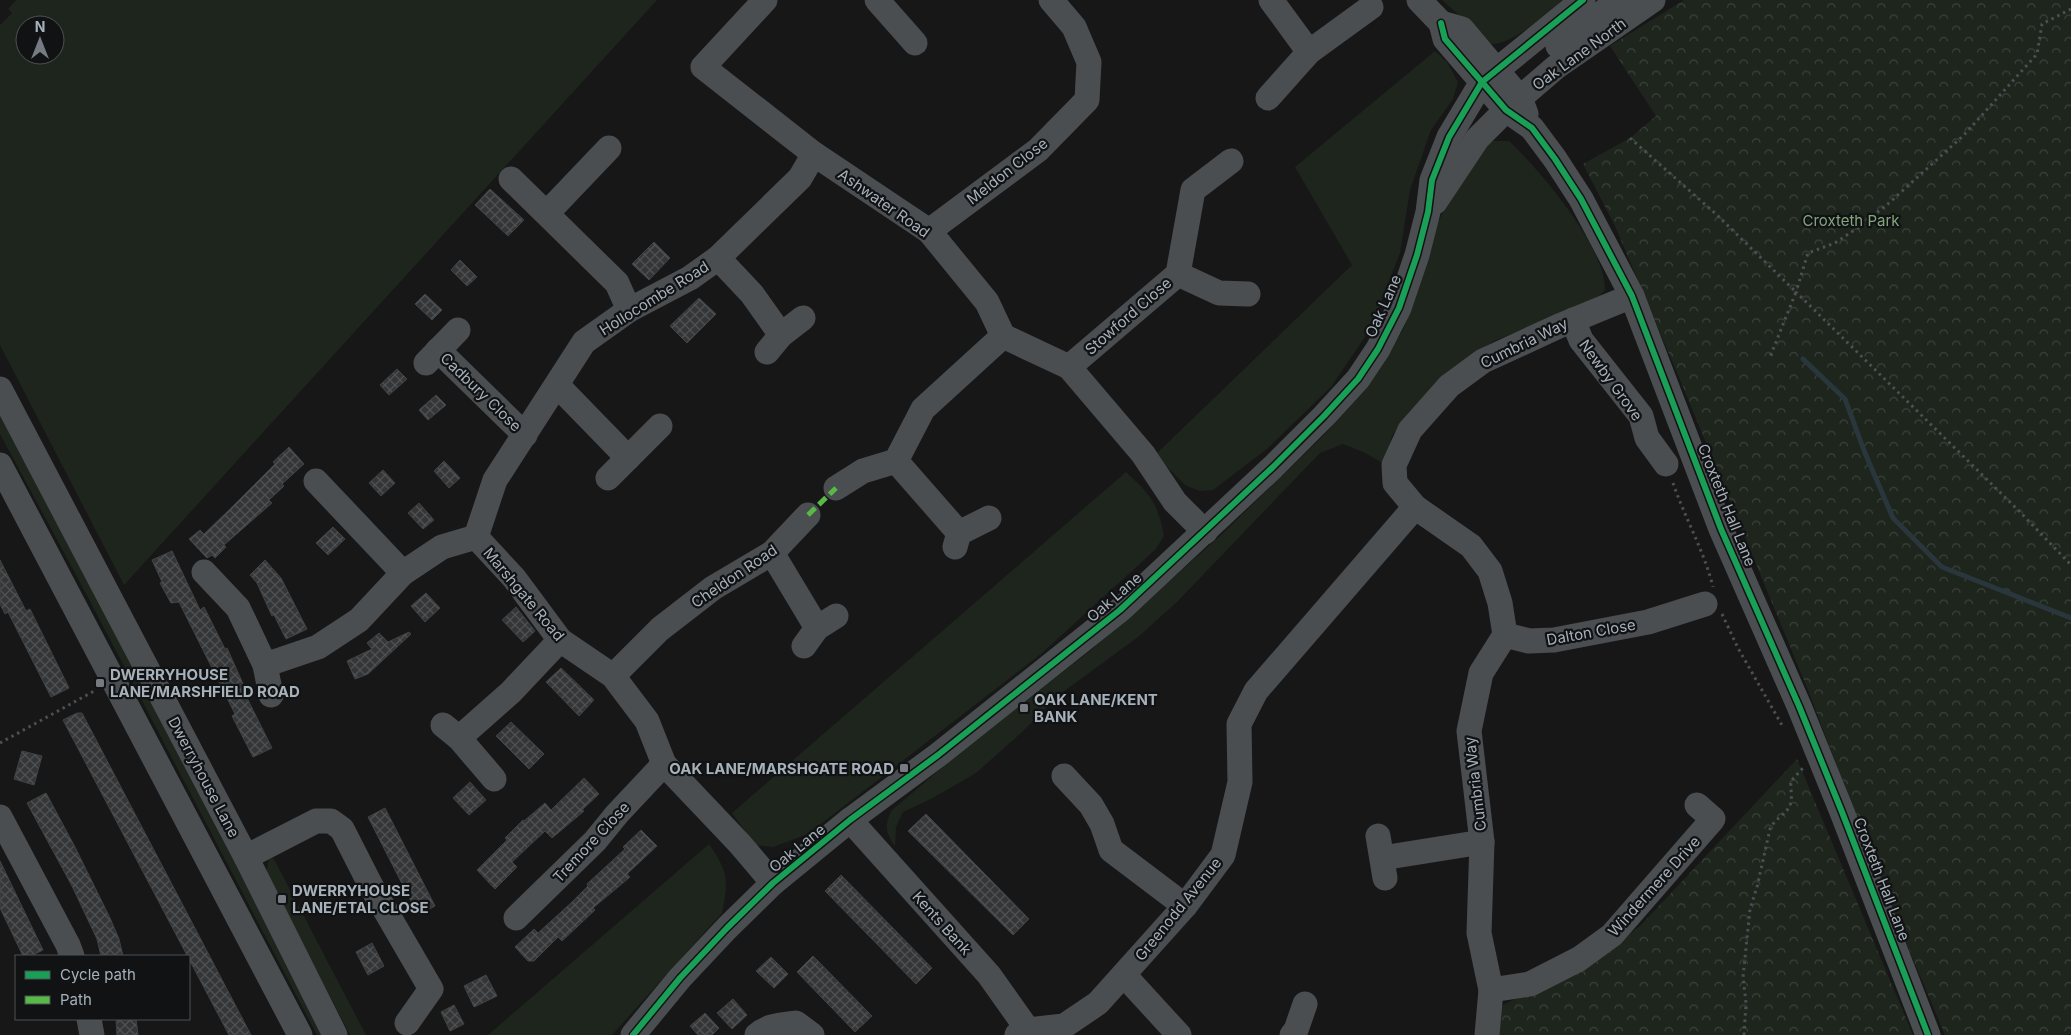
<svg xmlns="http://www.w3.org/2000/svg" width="2071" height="1035" viewBox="0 0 2071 1035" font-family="Inter,sans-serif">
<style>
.grass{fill:#1d251d;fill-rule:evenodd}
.park{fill:url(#park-crowns)}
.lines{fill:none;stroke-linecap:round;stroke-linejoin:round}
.stream{stroke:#29363b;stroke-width:5}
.building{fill:url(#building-cross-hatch);stroke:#404244}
.path{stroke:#4d4f52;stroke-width:3;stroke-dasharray:2.5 4;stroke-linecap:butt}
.minor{stroke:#4b4e51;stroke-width:25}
.quiet{stroke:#58b947;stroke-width:5;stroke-dasharray:10 5;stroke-linecap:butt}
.cycleway-casing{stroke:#111214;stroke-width:9}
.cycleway{stroke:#1a9f57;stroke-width:6}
.poi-dot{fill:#757b81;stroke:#111214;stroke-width:2}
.labels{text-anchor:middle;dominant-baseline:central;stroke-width:4.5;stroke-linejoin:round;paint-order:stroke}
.street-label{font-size:15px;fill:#a7b1ba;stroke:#111214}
.park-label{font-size:15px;fill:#83a67c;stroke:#111214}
.poi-label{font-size:15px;font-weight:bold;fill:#a7b1ba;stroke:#111214;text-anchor:start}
</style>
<defs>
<pattern id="park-crowns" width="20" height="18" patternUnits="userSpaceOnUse" patternTransform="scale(1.25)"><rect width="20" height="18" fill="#1d251d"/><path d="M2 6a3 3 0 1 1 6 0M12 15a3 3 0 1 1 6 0" fill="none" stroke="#3b423c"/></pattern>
<pattern id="building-cross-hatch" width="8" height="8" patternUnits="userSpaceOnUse" patternTransform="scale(1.25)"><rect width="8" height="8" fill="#353637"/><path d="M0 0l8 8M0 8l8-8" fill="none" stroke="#4f5152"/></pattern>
</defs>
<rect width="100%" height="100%" fill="#171718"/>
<g class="grass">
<path d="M 16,0 L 657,0 L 124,585 L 0,345 L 0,25 L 12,13 L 8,9 ZM 25,25 L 55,25 L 55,55 L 25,55 Z"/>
<path d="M 1442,0 L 1565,0 C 1546,14 1514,44 1491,44 Z"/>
<polygon points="1435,51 1447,62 1458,82 1453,99 1431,130 1410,190 1400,253 1371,328 1331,387 1267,449 1213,490 1199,491 1185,485 1155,455 1352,265 1295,167"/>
<path d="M 1492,141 L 1509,141 C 1540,170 1606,248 1605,290 L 1594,302 L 1494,341 L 1446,373 L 1408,413 L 1392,436 L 1388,452 L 1386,482 L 1381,462 L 1363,452 L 1343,444 L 1320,453 L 1177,602 L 1138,637 L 1059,695 L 1021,733 L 976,773 L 931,799 L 903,812 L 896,827 L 895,847 C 886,832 884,827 891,811 L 970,744 L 1090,651 L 1219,537 L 1323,436 L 1364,389 L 1403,330 L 1419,284 L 1431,238 L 1454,187 L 1475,155 Z"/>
<polygon points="0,403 327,1035 317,1035 82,586 0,434"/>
<path d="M 1126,472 C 1150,494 1158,503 1164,536 L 1156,549 L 1041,654 L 808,834 L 773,847 L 755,845 L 732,813 Z"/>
<path d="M 709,844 C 728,872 729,879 722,913 L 612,1035 L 488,1035 Z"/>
<polygon points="269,858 274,859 366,1035 350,1035 266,874"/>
</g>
<g class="park">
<polygon points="1684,0 2071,0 2071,1035 1945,1035 1886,895 1808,690 1678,375 1615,226 1583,164 1630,138 1656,116 1610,46"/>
<polygon points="1797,759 1913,1035 1499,1035 1501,1006 1608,953 1642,924"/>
</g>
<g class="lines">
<polyline class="stream" points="1803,359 1845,399 1865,453 1893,518 1942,567 2071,618"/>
</g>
<g class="building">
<polygon points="490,189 524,220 508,236 475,205"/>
<polygon points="654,242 670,258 649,280 632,264"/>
<polygon points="460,260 477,277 467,286 451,270"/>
<polygon points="425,294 442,310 432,320 415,304"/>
<polygon points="699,298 716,314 687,343 670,326"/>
<polygon points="397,369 407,379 389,395 380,385"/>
<polygon points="436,395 446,405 428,420 419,410"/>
<polygon points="289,447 304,464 282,484 284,486 269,500 272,503 224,545 226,547 215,558 212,555 207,558 189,539 200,530 204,534 231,508 275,464 273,462"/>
<polygon points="444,461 460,478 449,488 434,471"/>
<polygon points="383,470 395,483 381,496 369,483"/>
<polygon points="419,503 434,520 423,529 408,513"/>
<polygon points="333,527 345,539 328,555 316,543"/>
<polygon points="172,551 200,610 204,607 225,649 227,648 248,695 246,696 272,748 253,757 232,716 235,714 179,602 171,603 160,583 162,582 152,560"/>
<polygon points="0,560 26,611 30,609 69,688 51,697 8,612 5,614 0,604"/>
<polygon points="265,560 281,578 307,629 286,639 274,615 272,616 257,583 250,575"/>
<polygon points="426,593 440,608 425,622 411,606"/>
<polygon points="516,607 535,631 523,642 502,620"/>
<polygon points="409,632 411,634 368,674 355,679 347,661 372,649 367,643 379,633 388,642"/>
<polygon points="561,668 594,700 579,716 546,682"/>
<polygon points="77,713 82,713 251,1035 229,1035 63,720"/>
<polygon points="511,722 544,754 529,769 496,736"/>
<polygon points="22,751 42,756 34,785 14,779"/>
<polygon points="584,778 599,794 582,810 584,811 552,838 545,831 512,862 517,867 495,889 477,870 507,840 505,838 523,820 524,821 545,803 551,810"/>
<polygon points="470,782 486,800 469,815 453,798"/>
<polygon points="46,793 75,847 110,918 119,939 123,956 101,956 97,939 72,886 27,803"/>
<polygon points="385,808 435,906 418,915 368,817"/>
<polygon points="926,814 1029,919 1013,935 908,831"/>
<polygon points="641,830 657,846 627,874 630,877 593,908 595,910 562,941 558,937 534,961 528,961 515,947 534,929 538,933 572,902 588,886 587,884 625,849 623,847"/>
<polygon points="0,861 43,950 31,956 23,956 0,908"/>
<polygon points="841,875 932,968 916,984 825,891"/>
<polygon points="372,943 384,966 368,975 356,952"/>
<polygon points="813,956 872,1016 855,1032 797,972"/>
<polygon points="771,957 788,974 774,988 756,971"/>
<polygon points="486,975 497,996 474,1007 464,986"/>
<polygon points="733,999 747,1015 732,1029 717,1013"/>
<polygon points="454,1005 464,1024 450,1031 441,1012"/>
<polygon points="705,1013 719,1028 712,1035 698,1035 690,1026"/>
<polygon points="116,1019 136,1019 138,1035 117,1035"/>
</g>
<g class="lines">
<g class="path">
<polyline points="2071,9 2042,24 2037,54 1964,135 1889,203 1859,227 1835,243 1808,253 1796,292 2019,511 2071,565"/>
<polyline points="1630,138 1717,215 1796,292 1770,357"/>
<path d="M 1673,483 C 1685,518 1704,551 1713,587"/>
<polyline points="1722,614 1738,648 1783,727"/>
<polyline points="0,743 96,690"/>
<path d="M 1744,1035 L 1746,1003 L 1743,977 L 1750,909 L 1757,887 L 1770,829 C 1775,818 1787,814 1790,805 C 1793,798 1790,788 1791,781 L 1803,768"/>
</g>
<g class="minor">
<polyline points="765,0 703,67 814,154 929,231 987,302 1003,336 1069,367 1143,454 1175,502 1205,532"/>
<polyline points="877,0 915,43"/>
<polyline points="1271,0 1309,52"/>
<polyline points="1419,0 1441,23 1462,29 1520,98 1526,114"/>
<polyline points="1441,23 1445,39 1506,110 1532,128 1555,159 1581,199 1632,296 1721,529 1799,706 1842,812 1928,1035"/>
<polyline points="1558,46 1619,0"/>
<polyline points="1268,98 1309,52 1371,7"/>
<polyline points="511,179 617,283 629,310"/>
<polyline points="1435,202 1477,139 1506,110 1556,67 1653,0"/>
<polyline points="547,213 609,148"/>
<polyline points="929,231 1038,150 1087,100 1089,62 1074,27 1051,0"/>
<polyline points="718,258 752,294 781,335"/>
<polyline points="1178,274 1219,293 1248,294"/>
<polyline points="1573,320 1581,340 1641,416 1647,438 1666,464"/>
<polyline points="438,350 525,435"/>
<polyline points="767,352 781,335 803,318"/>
<polyline points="426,363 458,330"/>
<polyline points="1069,367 1178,274 1193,190 1231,161"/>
<polyline points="557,385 628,458"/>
<polyline points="0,389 246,857 335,1035"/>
<polyline points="896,461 959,533"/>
<polyline points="0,465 300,1035"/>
<polyline points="608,478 660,426"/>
<polyline points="316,481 403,573"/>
<polyline points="836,488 863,471 896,461 923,409 1003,336"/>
<polyline points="476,537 495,480 584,342 629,310 690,278 718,258 800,178 814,154"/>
<polyline points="955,547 959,533 989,518"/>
<polyline points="772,553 817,628"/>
<polyline points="204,572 238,608 265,665 271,695"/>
<polyline points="1505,635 1529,641 1554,640 1648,622 1705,604"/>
<polyline points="804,646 817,628 836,616"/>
<polyline points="265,665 318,647 359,620 403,573 442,547 476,537 514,578 560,640 613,676 647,721 664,764 740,844 773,883"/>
<polyline points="613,676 660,629 713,588 772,553 808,515"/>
<polyline points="443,725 459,738 494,779"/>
<polyline points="459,738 511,692 560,640"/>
<polyline points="1064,776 1091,805 1102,824 1111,850 1185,906"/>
<polyline points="0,817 68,945 72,956"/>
<polyline points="850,820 989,975 1028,1030"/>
<polyline points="1378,836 1385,878"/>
<polyline points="246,857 316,821 331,821 342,829 370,884 431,989 407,1023"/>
<polyline points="1382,858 1482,842"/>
<polyline points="516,918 595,841 617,814 664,764"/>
<polyline points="1124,975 1179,1035"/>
<polyline points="1491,990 1530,984 1579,959 1612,935 1713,819 1697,805"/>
<polyline points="89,1019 92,1035"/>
<polyline points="633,1035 680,978 727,928 773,883 850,820 938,755 1120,610 1273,467 1324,416 1358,379 1378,349 1399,308 1417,255 1428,212 1432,180 1449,137 1482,82 1583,0"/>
<path d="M 757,1035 C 768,1025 782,1025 796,1023 L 812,1035"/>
<polyline points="1017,1035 1028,1030 1064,1026 1098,1003 1185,906 1223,855 1240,782 1239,724 1256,691 1415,507"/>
<polyline points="1292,1035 1296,1030 1305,1004"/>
<polyline points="1487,1035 1491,990 1479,933 1482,842 1469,731 1481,673 1505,635 1500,603 1490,571 1471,546 1415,507 1395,483 1394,465 1410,430 1449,386 1483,361 1559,326 1632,296"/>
</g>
<polyline class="quiet" points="808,515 836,488"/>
<g class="cycleway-casing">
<g id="cycleway">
<polyline points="1441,23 1445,39 1506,110 1532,128 1555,159 1581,199 1632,296 1721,529 1799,706 1842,812 1928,1035"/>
<polyline points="633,1035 680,978 727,928 773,883 850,820 938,755 1120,610 1273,467 1324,416 1358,379 1378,349 1399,308 1417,255 1428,212 1432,180 1449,137 1482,82 1583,0"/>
</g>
</g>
<use href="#cycleway" class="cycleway"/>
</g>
<g class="poi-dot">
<rect x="95" y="678" width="10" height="10" rx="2.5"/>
<rect x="1019" y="703" width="10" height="10" rx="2.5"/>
<rect x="899" y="763" width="10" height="10" rx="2.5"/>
<rect x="277" y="894" width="10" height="10" rx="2.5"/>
</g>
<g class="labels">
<g class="street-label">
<text transform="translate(1579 54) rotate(-36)">Oak Lane North</text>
<text transform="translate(1007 171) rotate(-38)">Meldon Close</text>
<text transform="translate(884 203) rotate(35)">Ashwater Road</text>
<text transform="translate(654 298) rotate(-32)">Hollocombe Road</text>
<text transform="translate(1383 306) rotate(-66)">Oak Lane</text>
<text transform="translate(1128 316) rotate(-41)">Stowford Close</text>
<text transform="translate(1524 343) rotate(-26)">Cumbria Way</text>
<text transform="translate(1611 380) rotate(54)">Newby Grove</text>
<text transform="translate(481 392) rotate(44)">Cadbury Close</text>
<text transform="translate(1727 505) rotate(68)">Croxteth Hall Lane</text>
<text transform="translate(734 576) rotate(-34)">Cheldon Road</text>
<text transform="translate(524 594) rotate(50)">Marshgate Road</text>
<text transform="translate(1114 597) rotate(-41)">Oak Lane</text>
<text transform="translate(1591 632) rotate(-10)">Dalton Close</text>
<text transform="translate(204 777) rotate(62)">Dwerryhouse Lane</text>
<text transform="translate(1475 784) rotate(-97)">Cumbria Way</text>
<text transform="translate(591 842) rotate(-47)">Tremore Close</text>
<text transform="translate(797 848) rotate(-39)">Oak Lane</text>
<text transform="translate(1882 879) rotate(69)">Croxteth Hall Lane</text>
<text transform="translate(1654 886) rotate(-48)">Windermere Drive</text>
<text transform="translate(1178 909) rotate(-51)">Greenodd Avenue</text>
<text transform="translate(942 923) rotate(48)">Kents Bank</text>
</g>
<g class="park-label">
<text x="1851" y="220">Croxteth Park</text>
</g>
<g class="poi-label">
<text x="110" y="674">DWERRYHOUSE<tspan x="110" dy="17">LANE/MARSHFIELD ROAD</tspan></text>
<text x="1034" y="699">OAK LANE/KENT<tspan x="1034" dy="17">BANK</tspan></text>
<text x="894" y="768" text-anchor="end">OAK LANE/MARSHGATE ROAD</text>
<text x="292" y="890">DWERRYHOUSE<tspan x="292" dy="17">LANE/ETAL CLOSE</tspan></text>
</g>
</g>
<rect x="15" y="955" width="175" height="65" fill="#111214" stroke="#4d5256"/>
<rect x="25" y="971" width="25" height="8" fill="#1a9f57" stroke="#4d5256"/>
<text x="60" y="980" font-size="15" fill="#a7b1ba">Cycle path</text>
<rect x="25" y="996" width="25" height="8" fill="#58b947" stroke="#4d5256"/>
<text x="60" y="1005" font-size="15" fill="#a7b1ba">Path</text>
<g transform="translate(40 40)"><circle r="24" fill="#111214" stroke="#4d5256"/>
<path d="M0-4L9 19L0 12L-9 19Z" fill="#757b81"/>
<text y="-8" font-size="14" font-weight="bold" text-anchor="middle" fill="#a7b1ba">N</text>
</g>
</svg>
